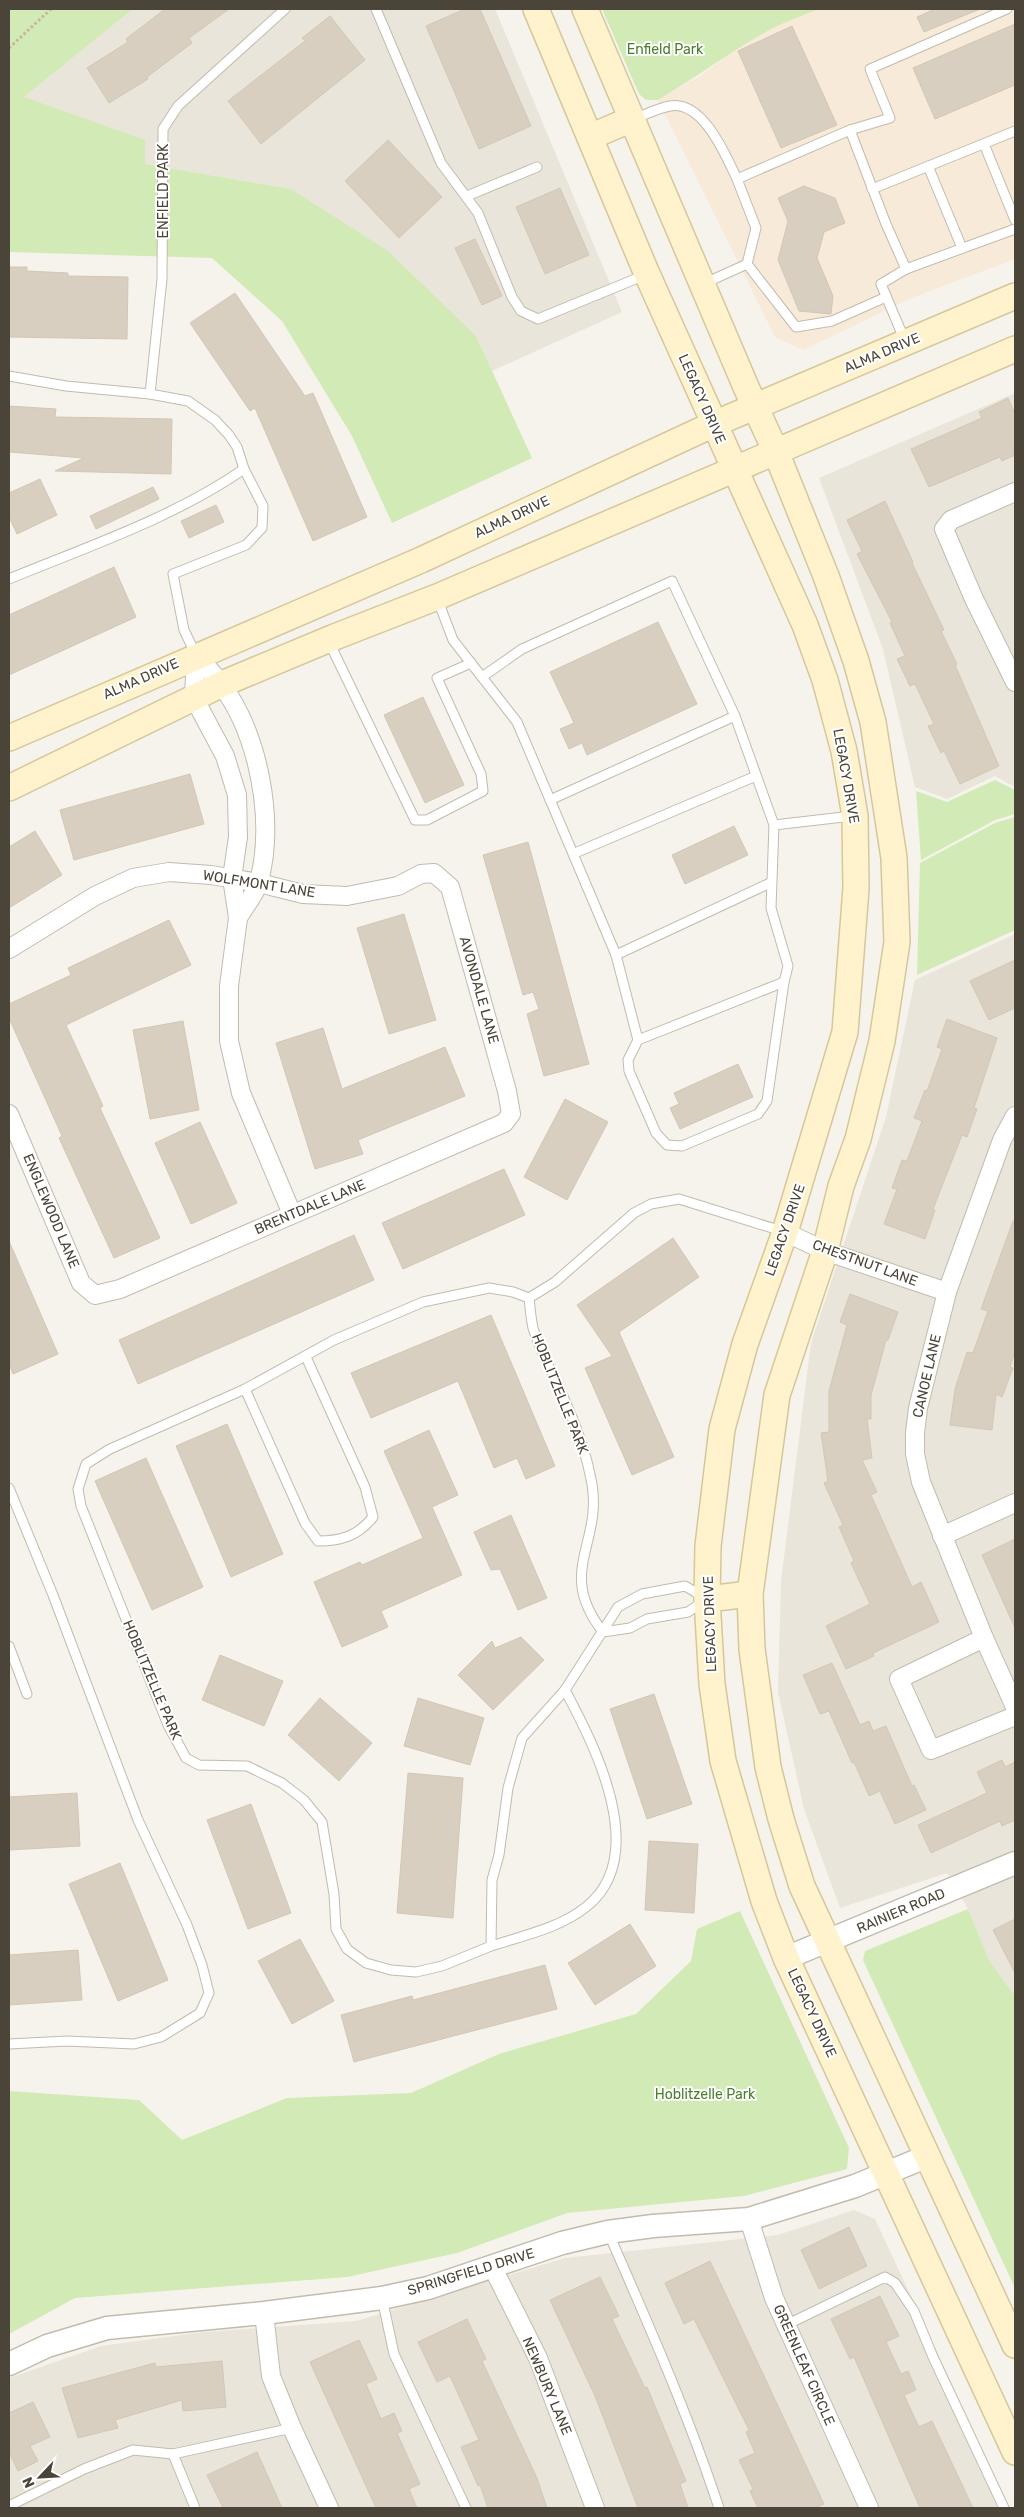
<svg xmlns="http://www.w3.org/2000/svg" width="1024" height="2517" viewBox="0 0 1024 2517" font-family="Rubik,sans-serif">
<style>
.residential{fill:#eae5da}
.commercial{fill:#f7ead8}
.green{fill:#d2eab5}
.building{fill:#d8cfc1;stroke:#d3c7b4}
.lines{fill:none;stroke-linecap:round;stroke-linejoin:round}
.service-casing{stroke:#c2bbae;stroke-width:11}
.minor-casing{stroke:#c2bbae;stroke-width:20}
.tertiary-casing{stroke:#c2bbae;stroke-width:25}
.secondary-casing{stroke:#d6c79b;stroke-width:28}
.path{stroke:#c4b79f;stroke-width:3;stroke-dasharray:2.5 2.5;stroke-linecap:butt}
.service{stroke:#fff;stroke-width:9}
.minor{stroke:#fff;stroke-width:18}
.tertiary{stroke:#fff;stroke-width:22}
.secondary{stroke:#fff3cd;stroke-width:25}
.labels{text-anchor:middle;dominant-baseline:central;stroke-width:4;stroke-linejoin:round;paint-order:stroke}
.park-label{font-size:14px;fill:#4a7f2a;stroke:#fff}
.street-label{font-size:14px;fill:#4b4439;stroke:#fff}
</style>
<rect width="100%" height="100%" fill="#f6f3ec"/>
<g class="residential">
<polygon points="133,9 495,9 622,312 492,371 476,336 291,189 145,164 24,97"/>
<polygon points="1015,393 1015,787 995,776 947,799 915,787 883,649 819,478"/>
<polygon points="1015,934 1015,1996 989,1960 968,1909 947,1873 840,1908 804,1809 778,1692 781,1581 811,1343 886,1117 915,980"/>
<polygon points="854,2210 875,2219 1010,2508 9,2508 9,2378 101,2346 204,2332 356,2321 565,2258 778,2235"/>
</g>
<polygon class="commercial" points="819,9 1015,9 1015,259 914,297 803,350 775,337 658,100 700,76 724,58 774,27"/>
<g class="green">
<polygon points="9,9 133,9 24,97 145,140 145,164 291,189 388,251 476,336 532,458 392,523 352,436 282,321 212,258 9,252"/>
<path d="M 602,9 L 819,9 C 804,15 787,21 773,28 C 733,50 697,77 658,100 L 646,100 L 639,94 Z"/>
<polygon points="995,780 1015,790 1015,814 995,820 921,860 916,791 947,802"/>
<polygon points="1015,817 1015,930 917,975 920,863 995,823"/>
<polygon points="968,1909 989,1960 1015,1996 1015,2288 863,1960 865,1951"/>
<polygon points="740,1911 849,2148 847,2169 744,2196 567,2213 457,2253 347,2277 75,2298 9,2334 9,2091 139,2100 182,2140 287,2098 411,2093 499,2054 636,2014 691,1961 697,1929"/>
</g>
<g class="building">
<polygon points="165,9 229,9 189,38 192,43 147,77 148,79 109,103 87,68 128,42 126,39"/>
<polygon points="465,9 480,9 531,126 479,149 426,26"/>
<polygon points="935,9 980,9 924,32 917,17"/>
<polygon points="330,16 365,60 261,144 228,101 305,41 302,38"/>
<polygon points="1015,24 1015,85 935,119 913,68"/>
<polygon points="792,26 837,125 781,148 738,51"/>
<polygon points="388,140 442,197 399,238 345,181"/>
<polygon points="804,186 835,198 845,223 824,232 817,258 833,296 831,314 799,311 778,260 788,221 778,198"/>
<polygon points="560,188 589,255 545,274 516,207"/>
<polygon points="475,239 502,296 482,305 455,248"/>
<polygon points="9,267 27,267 27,271 68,273 68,276 128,277 127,339 9,337"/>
<polygon points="235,293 305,396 313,393 367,517 313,541 255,408 250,411 190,323"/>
<polygon points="1008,398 1015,414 1015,455 1002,461 1000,457 929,487 911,449 982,418 979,412"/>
<polygon points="9,406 56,409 55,417 172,419 171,474 55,471 84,458 9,452"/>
<polygon points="40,479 57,515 17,534 9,517 9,493"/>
<polygon points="153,487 159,499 96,529 90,516"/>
<polygon points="885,501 913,562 912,563 944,630 941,631 957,664 955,665 999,766 960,784 944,751 941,753 928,726 934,724 915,684 910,686 897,659 905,656 890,623 892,622 857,554 862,551 847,520"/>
<polygon points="216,505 224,522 189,538 181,521"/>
<polygon points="114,567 136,617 9,675 9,615"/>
<polygon points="658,622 697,704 587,755 582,743 569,749 560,729 574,723 550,672"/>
<polygon points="423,697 464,785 425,803 384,715"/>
<polygon points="190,774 204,824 74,860 60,810"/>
<polygon points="734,826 748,855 685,884 672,855"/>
<polygon points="35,831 62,875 9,908 9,847"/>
<polygon points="528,842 589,1064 544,1076 527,1014 539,1009 533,992 523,995 483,855"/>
<polygon points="404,914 436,1020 389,1034 357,928"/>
<polygon points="169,920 191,965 66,1025 103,1106 100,1108 160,1238 114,1258 59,1138 62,1136 9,1018 9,1004 71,975 68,968"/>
<polygon points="1015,960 1015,1008 989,1020 970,981"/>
<polygon points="947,1019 997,1038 974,1108 977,1109 967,1137 962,1135 933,1209 935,1210 925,1239 884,1224 897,1189 892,1188 902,1160 907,1161 922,1121 914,1118 925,1090 927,1091 942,1049 937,1047"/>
<polygon points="183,1021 199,1110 150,1119 133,1030"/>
<polygon points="323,1028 342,1089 445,1047 465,1096 358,1140 363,1154 315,1169 276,1043"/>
<polygon points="738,1064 753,1097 680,1129 670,1108 679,1104 674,1093"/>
<polygon points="565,1099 608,1122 567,1200 524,1177"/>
<polygon points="200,1122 237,1203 191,1224 155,1143"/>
<polygon points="504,1169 525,1215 403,1269 382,1223"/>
<polygon points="1013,1221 1015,1222 1015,1351 1010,1367 1013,1368 1002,1397 996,1394 992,1430 950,1425 955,1389 967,1352 973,1353 988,1311 981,1309"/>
<polygon points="354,1235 374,1280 138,1384 119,1340"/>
<polygon points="673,1238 699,1277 619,1332 674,1457 632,1475 585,1368 612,1356 577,1305"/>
<polygon points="9,1241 58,1354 13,1374 9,1364"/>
<polygon points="850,1294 898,1312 888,1340 886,1340 871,1395 871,1419 867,1419 872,1458 862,1460 877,1492 871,1495 912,1587 921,1582 939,1622 873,1653 874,1656 846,1669 826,1626 870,1604 851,1563 854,1561 839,1527 843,1525 824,1483 828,1481 821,1433 829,1432 829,1391 847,1325 840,1322"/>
<polygon points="491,1315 555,1466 526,1479 517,1458 494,1468 458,1381 371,1418 351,1373"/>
<polygon points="227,1424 283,1554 231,1577 176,1446"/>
<polygon points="429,1430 458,1495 432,1507 462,1575 381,1611 388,1627 342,1647 314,1582 360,1562 362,1565 423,1538 384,1451"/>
<polygon points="146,1458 203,1587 152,1610 95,1481"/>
<polygon points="511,1515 547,1598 518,1610 500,1569 491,1570 474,1532"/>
<polygon points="1015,1539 1015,1628 982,1555"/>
<polygon points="521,1637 544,1660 493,1710 458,1675 492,1641 495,1648"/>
<polygon points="220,1655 283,1681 264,1726 202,1700"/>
<polygon points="832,1663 860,1725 869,1721 873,1731 886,1726 912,1786 914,1785 926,1810 895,1824 880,1791 869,1796 854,1762 852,1763 829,1711 820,1714 803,1675"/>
<polygon points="654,1694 692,1804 647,1819 610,1709"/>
<polygon points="320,1698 372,1743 339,1781 288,1735"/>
<polygon points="418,1698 484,1718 470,1765 404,1746"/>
<polygon points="1002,1760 1005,1767 1015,1762 1015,1820 1002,1826 1000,1821 931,1853 918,1825 987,1793 977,1772"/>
<polygon points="408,1773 463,1778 453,1918 397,1913"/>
<polygon points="77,1793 80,1846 9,1850 9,1797"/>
<polygon points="251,1804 291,1913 248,1929 207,1820"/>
<polygon points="649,1841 698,1844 694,1913 645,1910"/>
<polygon points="120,1863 168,1980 118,2001 69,1884"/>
<polygon points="1015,1919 1015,1973 993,1930"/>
<polygon points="630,1924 656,1966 595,2005 568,1963"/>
<polygon points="300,1939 334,2001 292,2024 258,1961"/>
<polygon points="78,1950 82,2000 9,2005 9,1955"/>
<polygon points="545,1965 557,2009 354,2062 341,2015 412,1996 413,2000"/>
<polygon points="849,2227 867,2266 819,2289 801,2250"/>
<polygon points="710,2261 824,2504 815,2508 758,2508 750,2491 753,2489 739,2460 755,2453 746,2432 749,2430 694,2319 684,2324 665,2283"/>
<polygon points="600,2277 619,2316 612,2319 645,2388 647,2387 686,2481 680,2484 688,2508 638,2508 595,2396 550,2300"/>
<polygon points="880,2296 899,2336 886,2342 901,2374 908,2371 916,2390 904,2395 919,2427 932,2421 973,2508 920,2508 854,2357 850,2359 831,2319"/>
<polygon points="467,2319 486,2359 482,2361 537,2478 547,2508 488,2508 480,2485 478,2486 461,2447 479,2440 450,2376 437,2382 418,2342"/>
<polygon points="359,2340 377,2379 366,2384 381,2419 394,2413 402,2431 397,2433 420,2484 409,2489 417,2508 376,2508 310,2362"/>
<polygon points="222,2361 226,2407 183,2411 182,2400 115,2420 118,2428 78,2438 62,2388 155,2363 156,2367"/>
<polygon points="33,2402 50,2437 30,2446 38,2461 18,2471 9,2452 9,2413"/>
<polygon points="257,2452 282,2508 223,2508 207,2475"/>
</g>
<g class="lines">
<g class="service-casing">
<g id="service">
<polyline points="376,9 441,163 478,213 512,297 521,311 538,319 645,275"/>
<path d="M 633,119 C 645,115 658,108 670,106 C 703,100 726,156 737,179"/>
<polyline points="850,130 890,118 870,69 1007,9"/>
<polyline points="984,144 1015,220"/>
<polyline points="928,166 962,248"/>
<polyline points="872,189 1015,131"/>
<polyline points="467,196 537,167"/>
<polyline points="747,264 796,327 832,321 886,297"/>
<polyline points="906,269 1015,229"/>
<polyline points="703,284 747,264 756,228 737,179 850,130 886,224 906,269 881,284 905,341"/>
<polyline points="9,376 66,386 150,394 188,401 215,420 229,435 237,447 244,469 263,506 262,528 246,545 173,574 184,630 196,655"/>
<polyline points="150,394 162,279 163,129 178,106 285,9"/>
<path d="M 9,579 C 89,546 173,518 244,469"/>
<polyline points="437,598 453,640 517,722 616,955 638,1040 784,982 788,966 771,908 774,825 852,816"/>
<polyline points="329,642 415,820 427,820 483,791 481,774 437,678 471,663"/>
<polyline points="482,677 522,649 672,581 735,716"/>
<polyline points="550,800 735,716 774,825"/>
<polyline points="575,853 756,776"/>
<polyline points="616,955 770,883"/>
<polyline points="638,1040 628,1060 629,1071 656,1133 667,1145 682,1146 758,1114 767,1101 784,982"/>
<polyline points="529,1298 513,1292 489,1288 423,1302 334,1340 245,1389 110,1449 86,1464 78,1489 81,1506 168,1725 186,1758 199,1765 247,1766 282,1783 304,1800 322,1822 334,1894 336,1929 347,1949 366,1963 391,1970 416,1972 442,1966 491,1946 492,1880 499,1855 508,1788 522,1738 565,1690 618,1607 642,1594 685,1586 707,1599 688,1612 647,1619 630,1628 603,1632"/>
<path d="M 245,1389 L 305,1523 L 318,1541 C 341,1541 358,1536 373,1517 L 365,1487 L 306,1357"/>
<polyline points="9,1488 53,1595 138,1820 187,1925 202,1965 209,1993 200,2013 161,2037 134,2044 67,2041 9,2044"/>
<path d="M 603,1632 C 556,1572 602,1545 592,1484 C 587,1456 577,1427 565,1401 C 555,1377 541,1354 533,1328 C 531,1319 530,1308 529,1298 L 555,1282 L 634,1213 L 651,1204 L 679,1199 L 785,1232"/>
<polyline points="9,1646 27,1694"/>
<path d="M 491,1946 C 522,1936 560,1928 586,1907 C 651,1856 595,1746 565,1690"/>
<path d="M 608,2232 C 648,2323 688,2414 719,2508"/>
<polyline points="382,2298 394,2354 466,2508"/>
<polyline points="786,2325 885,2277 895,2283 914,2311 933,2357 1004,2508"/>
<polyline points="173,2454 292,2428"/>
<polyline points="9,2506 84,2469 133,2450 173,2454 195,2508"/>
</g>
</g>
<g class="minor-casing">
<g id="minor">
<polyline points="1015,492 951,520 944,529 974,599 1015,682"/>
<polyline points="196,655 194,698 225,756 237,795 238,837 232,878 238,918 229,986 229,1041 241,1093 292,1214"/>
<path d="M 196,655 C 205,665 214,674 221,684 C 259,735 275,820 259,881 C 256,894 244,907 238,918"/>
<polyline points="9,949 95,896 133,878 169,872 211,875 259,883 303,894 347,896 398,886 421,874 434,873 450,887 507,1091 511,1114 504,1123 120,1289 95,1295 81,1283 9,1114"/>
<polyline points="1015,1116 1002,1140 947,1292 918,1408 915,1433 915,1454 921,1482 984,1638 1015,1707"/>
<polyline points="785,1232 825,1251 947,1292"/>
<polyline points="942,1536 1015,1503"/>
<polyline points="984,1638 899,1679 931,1750 1015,1716"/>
<polyline points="749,2219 774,2298 869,2508"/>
<polyline points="492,2266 538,2358 595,2508"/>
<polyline points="264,2313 271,2376 292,2428 329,2508"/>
</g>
</g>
<g class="tertiary-casing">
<g id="tertiary">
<polyline points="786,1958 1015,1863"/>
<polyline points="9,2364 47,2346 107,2328 264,2313 382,2298 428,2288 562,2243 608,2232 653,2226 749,2219 855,2186 928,2156"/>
</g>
</g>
<g class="secondary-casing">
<g id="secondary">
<polyline points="536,9 647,274 805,625 825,680 844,751 855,816 856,888 845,1032 785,1232 745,1344 722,1429 708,1546 707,1599 712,1684 723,1761 764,1901 786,1958 1015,2452"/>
<polyline points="585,9 746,387 776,452 826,576 856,661 873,722 894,858 897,942 882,1041 858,1139 841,1186 825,1251 777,1395 750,1594 752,1649 768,1767 781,1819 802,1886 1015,2345"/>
<polyline points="590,137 632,119"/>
<polyline points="9,738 421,560 714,424 1015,296"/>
<polyline points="9,788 222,684 332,638 437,597 1015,349"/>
<polyline points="707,1599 750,1594"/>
</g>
</g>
<polyline class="path" points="9,48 51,9"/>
<use href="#service" class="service"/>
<use href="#minor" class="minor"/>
<use href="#tertiary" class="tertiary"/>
<use href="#secondary" class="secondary"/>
</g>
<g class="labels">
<g class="park-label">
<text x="665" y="49">Enfield Park</text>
<text x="705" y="2094">Hoblitzelle Park</text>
</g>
<g class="street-label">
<text transform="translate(163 191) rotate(-90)">ENFIELD PARK</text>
<text transform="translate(882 353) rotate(-23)">ALMA DRIVE</text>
<text transform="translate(702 399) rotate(66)">LEGACY DRIVE</text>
<text transform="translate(512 517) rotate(-25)">ALMA DRIVE</text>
<text transform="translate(141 679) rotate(-24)">ALMA DRIVE</text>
<text transform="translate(846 776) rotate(80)">LEGACY DRIVE</text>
<text transform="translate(259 884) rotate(9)">WOLFMONT LANE</text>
<text transform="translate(479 990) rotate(74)">AVONDALE LANE</text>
<text transform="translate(310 1207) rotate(-23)">BRENTDALE LANE</text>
<text transform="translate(51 1211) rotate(67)">ENGLEWOOD LANE</text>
<text transform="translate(785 1230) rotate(-71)">LEGACY DRIVE</text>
<text transform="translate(865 1263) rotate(20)">CHESTNUT LANE</text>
<text transform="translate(927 1376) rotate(-77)">CANOE LANE</text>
<text transform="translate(560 1394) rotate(68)">HOBLITZELLE PARK</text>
<text transform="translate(710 1624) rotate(-92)">LEGACY DRIVE</text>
<text transform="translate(152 1680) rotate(67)">HOBLITZELLE PARK</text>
<text transform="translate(901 1911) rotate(-23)">RAINIER ROAD</text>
<text transform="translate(812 2013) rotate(65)">LEGACY DRIVE</text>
<text transform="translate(471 2272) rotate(-17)">SPRINGFIELD DRIVE</text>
<text transform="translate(804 2365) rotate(66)">GREENLEAF CIRCLE</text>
<text transform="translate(547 2386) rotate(67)">NEWBURY LANE</text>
</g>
</g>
<rect width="1024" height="2517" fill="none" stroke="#4b4439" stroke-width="20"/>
<g transform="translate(40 2477) rotate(245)" stroke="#ffffff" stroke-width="4" paint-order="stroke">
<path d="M0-4L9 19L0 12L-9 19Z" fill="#4b4439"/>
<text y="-8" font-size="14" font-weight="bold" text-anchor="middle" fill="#4b4439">N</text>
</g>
</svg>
